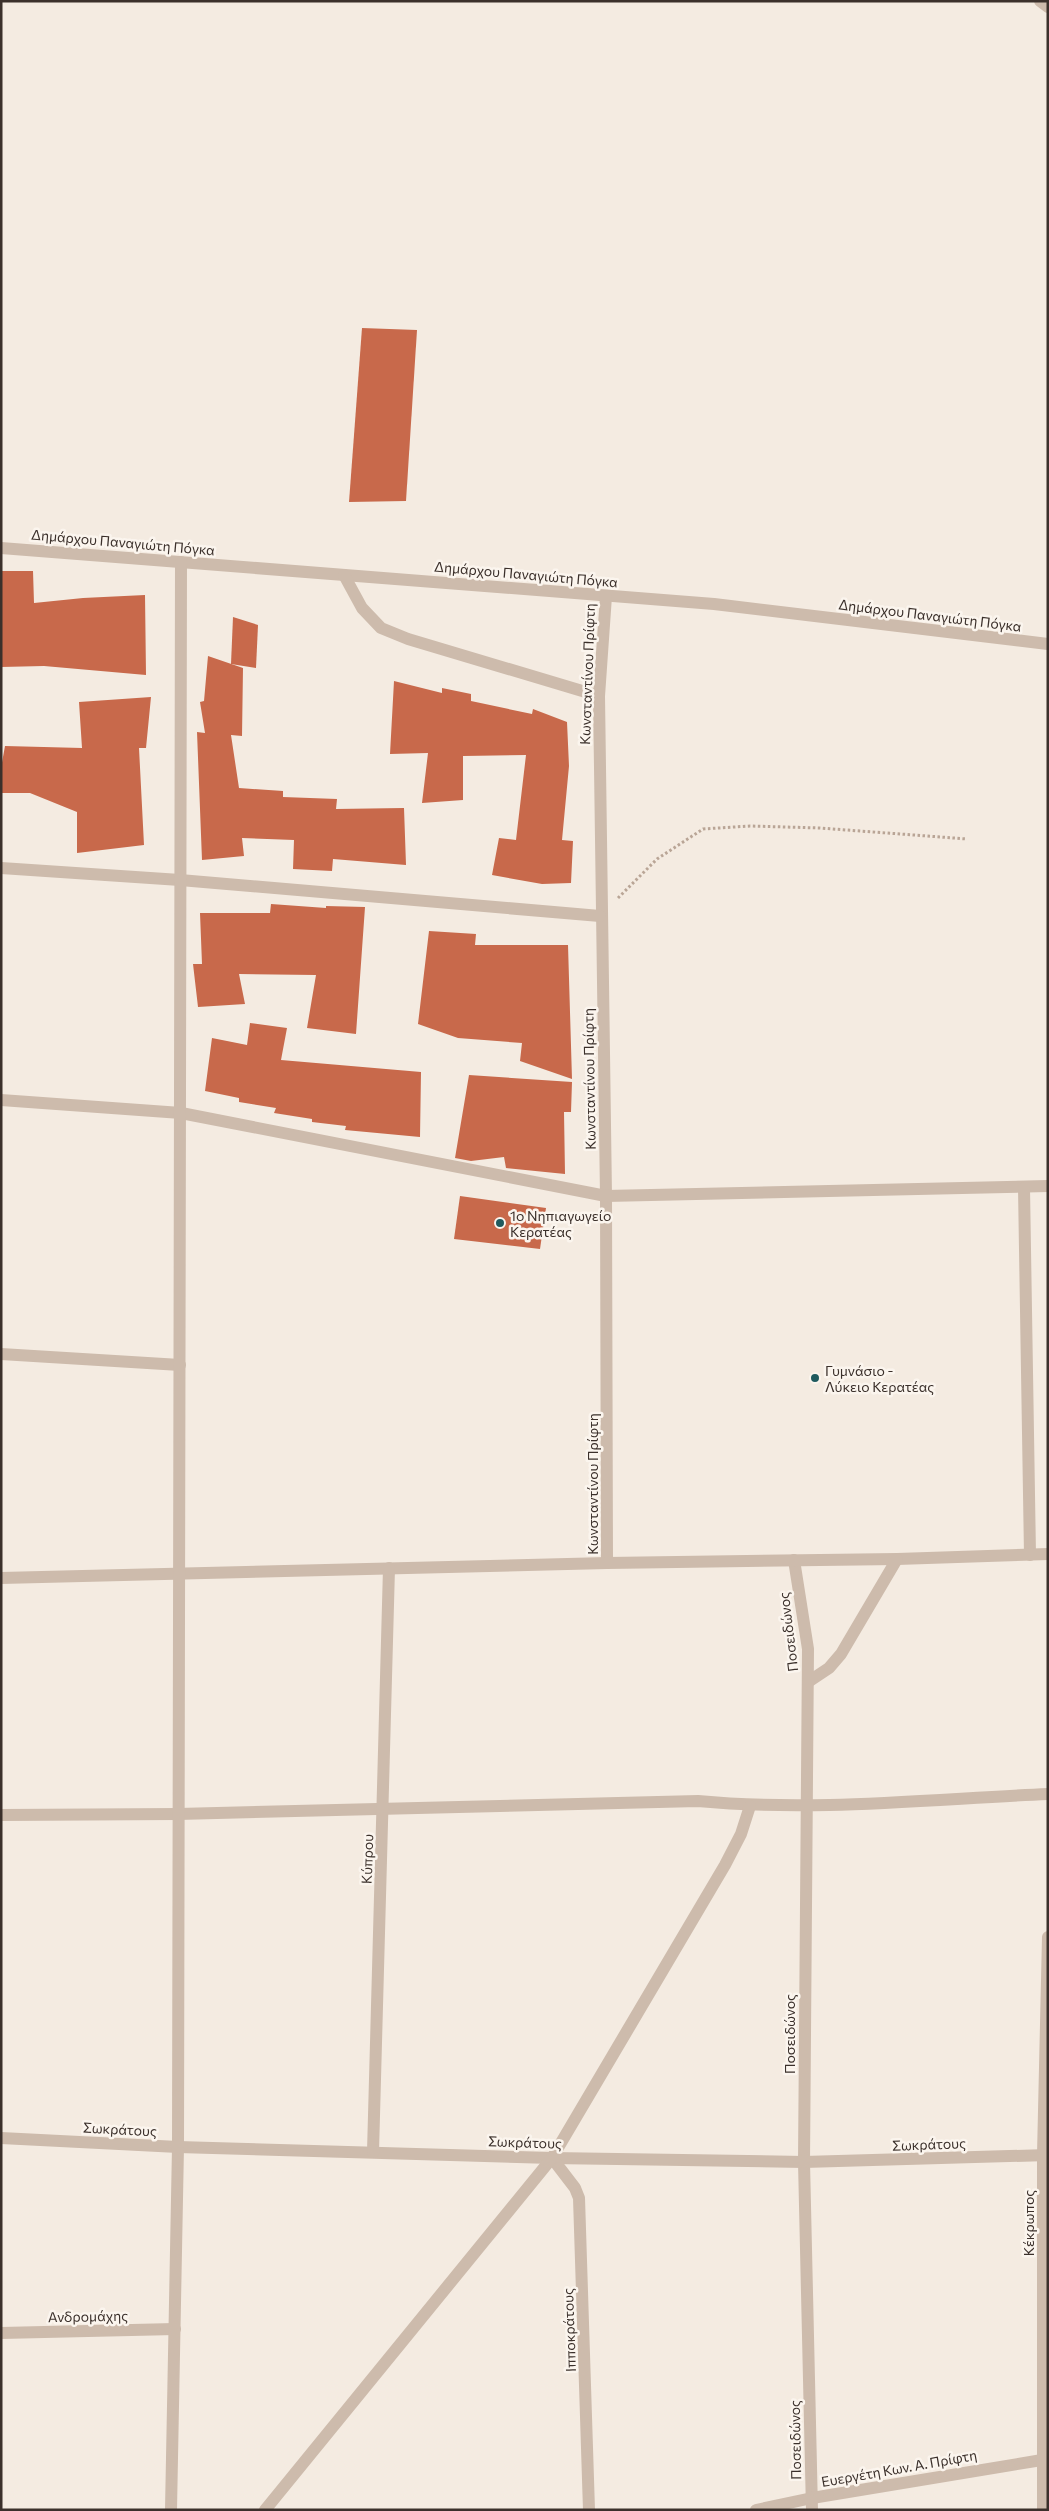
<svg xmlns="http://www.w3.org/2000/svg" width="1049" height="2511" viewBox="0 0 1049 2511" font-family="Commissioner,sans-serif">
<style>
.building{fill:#c8694b}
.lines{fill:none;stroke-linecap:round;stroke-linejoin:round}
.path{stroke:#b9a596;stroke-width:3;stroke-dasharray:2.5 2.5;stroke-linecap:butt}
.minor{stroke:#cdbbac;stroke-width:12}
.tertiary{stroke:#cdbbac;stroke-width:12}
.poi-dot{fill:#1f5a5e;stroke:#fbf5ee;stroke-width:2}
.labels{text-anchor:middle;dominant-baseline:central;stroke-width:5;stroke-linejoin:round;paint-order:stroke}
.street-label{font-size:14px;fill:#3b302b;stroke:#fbf5ee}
.poi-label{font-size:14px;fill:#3b302b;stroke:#fbf5ee;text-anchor:start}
</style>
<rect width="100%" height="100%" fill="#f4ebe1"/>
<g class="building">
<polygon points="362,328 417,330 406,501 349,502"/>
<polygon points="1,571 33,571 34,603 83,598 145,595 146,675 44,666 1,667"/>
<polygon points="233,617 258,625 256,668 231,664"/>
<polygon points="208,656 243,668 242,736 231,735 239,788 283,791 283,797 337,799 336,809 404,808 406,865 333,859 332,871 293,869 294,840 242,838 244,856 202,860 197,732 205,733 200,702 204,701"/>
<polygon points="394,681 442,693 442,688 471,694 471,701 532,714 533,709 567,722 569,766 562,840 573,841 571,883 542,884 492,875 499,838 516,840 526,755 463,756 463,800 422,803 428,753 390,754"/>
<polygon points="151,697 146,748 139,748 144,845 77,853 77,812 30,793 1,793 1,768 5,746 82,748 79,702"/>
<polygon points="271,904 326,908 326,906 365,907 356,1034 307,1028 316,975 239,974 245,1004 198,1007 193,964 202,964 200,913 270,913"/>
<polygon points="429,931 476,934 475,945 568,945 572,1079 520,1061 522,1043 458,1038 418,1024"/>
<polygon points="250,1023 287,1028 281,1060 421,1072 420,1137 345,1130 346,1126 312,1122 312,1119 274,1113 276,1108 239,1102 239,1098 205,1091 212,1038 247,1045"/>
<polygon points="469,1075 572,1082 571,1112 564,1112 565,1174 506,1168 504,1157 471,1161 455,1158"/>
<polygon points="460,1196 546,1208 540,1249 454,1239"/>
</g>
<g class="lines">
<polyline class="path" points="618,898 657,859 703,829 750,826 820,828 967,839"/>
<g class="minor">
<polyline points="1,548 714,604 1048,644"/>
<polyline points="344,575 362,608 381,628 408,639 599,696"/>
<polyline points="606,596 599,696 606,1196 607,1563"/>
<polyline points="1,868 180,880 600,916"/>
<polyline points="1,1100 181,1113 606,1196 1048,1186"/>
<polyline points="1024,1188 1030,1555"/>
<polyline points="1,1354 180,1365"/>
<polyline points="794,1560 808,1649 804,2162 812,2510"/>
<polyline points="1,1578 607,1563 897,1559 1048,1554"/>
<polyline points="808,1682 829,1668 841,1654 897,1559"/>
<path d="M 1,1815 L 178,1814 L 698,1801 C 814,1812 932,1799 1048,1794"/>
<polyline points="1,2138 178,2147 552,2158 804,2162 1048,2155"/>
<polyline points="373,2152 389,1568"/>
<polyline points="552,2158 575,2188 579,2198 589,2510"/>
<polyline points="1,2333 175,2329"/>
<polyline points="171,2510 178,2147 181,562"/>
<polyline points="265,2510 552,2158 725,1865 741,1834 750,1806"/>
<polyline points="756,2510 812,2498 1048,2459"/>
<polyline points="1043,2510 1043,2155 1048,1937"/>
</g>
<polyline class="tertiary" points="1040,1 1048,7"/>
</g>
<g class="poi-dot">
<circle cx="500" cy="1223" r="5"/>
<circle cx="815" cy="1378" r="5"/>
</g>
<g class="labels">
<g class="street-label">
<text transform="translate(123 542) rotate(5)">Δημάρχου Παναγιώτη Πόγκα</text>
<text transform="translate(526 574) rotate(5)">Δημάρχου Παναγιώτη Πόγκα</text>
<text transform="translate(930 615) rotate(7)">Δημάρχου Παναγιώτη Πόγκα</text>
<text transform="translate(587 674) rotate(-88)">Κωνσταντίνου Πρίφτη</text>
<text transform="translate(589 1079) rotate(-91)">Κωνσταντίνου Πρίφτη</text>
<text transform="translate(592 1484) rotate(-90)">Κωνσταντίνου Πρίφτη</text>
<text transform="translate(788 1632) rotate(-97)">Ποσειδώνος</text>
<text transform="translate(367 1859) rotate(-88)">Κύπρου</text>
<text transform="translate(789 2034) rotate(-90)">Ποσειδώνος</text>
<text transform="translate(120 2129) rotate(3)">Σωκράτους</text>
<text transform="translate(525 2142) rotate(2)">Σωκράτους</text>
<text transform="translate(929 2144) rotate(-2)">Σωκράτους</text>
<text transform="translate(1028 2223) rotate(-90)">Κέκρωπος</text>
<text transform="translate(88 2316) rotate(-1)">Ανδρομάχης</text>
<text transform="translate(569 2330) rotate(-92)">Ιπποκράτους</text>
<text transform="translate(795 2440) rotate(-91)">Ποσειδώνος</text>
<text transform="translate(899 2468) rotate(-10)">Ευεργέτη Κων. Α. Πρίφτη</text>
</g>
<g class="poi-label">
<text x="510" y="1215">1ο Νηπιαγωγείο<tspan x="510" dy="16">Κερατέας</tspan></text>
<text x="825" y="1370">Γυμνάσιο -<tspan x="825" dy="16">Λύκειο Κερατέας</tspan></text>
</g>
</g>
<rect width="1049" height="2511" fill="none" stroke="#3b302b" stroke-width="5"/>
</svg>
